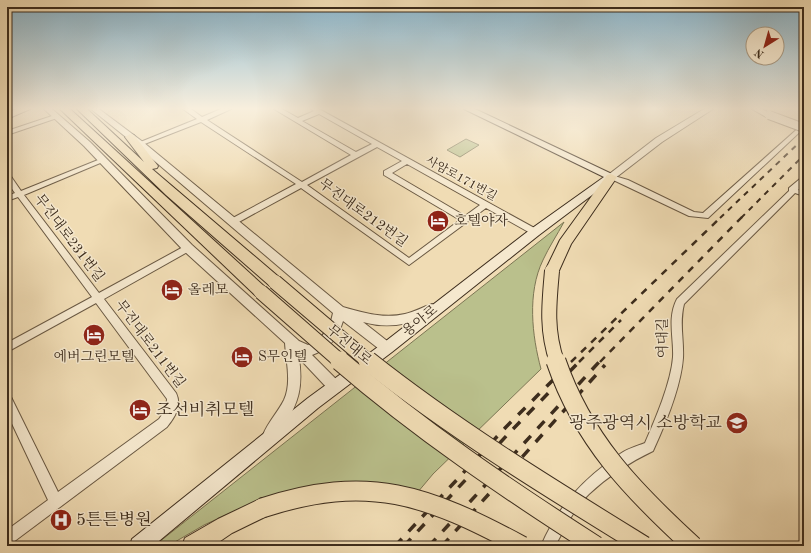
<svg xmlns="http://www.w3.org/2000/svg" width="811" height="553" viewBox="0 0 811 553" font-family="'Old Standard TT','Noto Serif KR',serif">
<style>
.green{fill:#bac08c;stroke:#7c7654}
.lines{fill:none;stroke-linecap:round;stroke-linejoin:round}
.primary-tunnel{stroke:#ccb996;stroke-width:10;stroke-dasharray:10 5.5;stroke-linecap:butt}
.minor-casing{stroke:#6a5943;stroke-width:2}
.tertiary-casing{stroke:#6a5943;stroke-width:2}
.secondary-casing{stroke:#3d2d1d;stroke-width:2}
.primary-casing{stroke:#3d2d1d;stroke-width:2}
.trunk-casing{stroke:#3d2d1d;stroke-width:2}
.minor{fill:#f5e8ce;fill-rule:evenodd}
.tertiary{fill:#f5e8ce;fill-rule:evenodd}
.secondary{fill:#f5e8ce;fill-rule:evenodd}
.primary{fill:#f0dcb4;fill-rule:evenodd}
.trunk{fill:#f0dcb4;fill-rule:evenodd}
.rail-far2{stroke:#3d2d1d;stroke-width:2;stroke-dasharray:5.5 5.5;stroke-linecap:butt}
.rail-far1{stroke:#3d2d1d;stroke-width:2.5;stroke-dasharray:7 7;stroke-linecap:butt}
.rail{stroke:#3d2d1d;stroke-width:3.5;stroke-dasharray:10 10;stroke-linecap:butt}
.tertiary-bridge-casing{stroke:#6a5943;stroke-width:10;stroke-linecap:butt}
.trunk-bridge-far1-casing{stroke:#3d2d1d;stroke-width:16;stroke-linecap:butt}
.trunk-bridge-casing{stroke:#3d2d1d;stroke-width:21;stroke-linecap:butt}
.tertiary-bridge{stroke:#f5e8ce;stroke-width:8}
.trunk-bridge-far1{stroke:#f0dcb4;stroke-width:14}
.trunk-bridge{stroke:#f0dcb4;stroke-width:19}
.labels{text-anchor:middle;dominant-baseline:central;stroke-width:3;stroke-linejoin:round;paint-order:stroke}
.far-street-label{font-size:12px;fill:#3d2d1d;stroke:#f5e8ce}
.street-label{font-size:14px;fill:#3d2d1d;stroke:#f5e8ce}
.poi-label{font-size:14px;fill:#3d2d1d;stroke:#f5e8ce;text-anchor:start}
.near-poi-label{font-size:17px;fill:#3d2d1d;stroke:#f5e8ce;text-anchor:start}
</style>
<rect width="100%" height="100%" fill="#f0dcb4"/>
<filter id="stains"><feTurbulence type="fractalNoise" baseFrequency=".005" numOctaves="4"/><feColorMatrix values="0 0 0 0 .2 0 0 0 0 .09 0 0 0 0 .02 0 0 0 .5 -.17"/></filter>
<radialGradient id="worn" r=".72"><stop offset=".6" stop-color="#630" stop-opacity="0"/><stop offset="1" stop-color="#630" stop-opacity=".3"/></radialGradient>
<g class="green">
<polygon points="466,139 479,145 460,157 447,150"/>
<path d="M 564,222 C 557,235 549,247 543,260 C 527,293 532,336 541,369 L 433,474 L 412,499 L 383,493 L 239,509 L 204,525 L 168,546 L 154,546 Z"/>
</g>
<g class="lines">
<polyline class="primary-tunnel" points="8,112 14,109"/>
<g class="minor-casing">
<g id="minor">
<path d="M 183,109 L 191,109 L 202,117 L 221,109 L 231,109 L 207,120 L 302,182 L 351,155 L 274,109 L 282,109 L 298,118 L 314,111 L 311,109 L 319,109 L 538,230 L 539,232 L 535,235 L 532,234 L 486,208 L 409,265 L 301,188 L 237,223 L 231,223 L 230,221 L 231,219 L 296,184 L 201,122 L 142,145 L 138,145 L 138,143 L 197,119 ZM 319,114 L 372,144 L 356,152 L 302,121 ZM 377,147 L 402,161 L 384,171 L 384,175 L 460,220 L 409,258 L 307,185 ZM 407,164 L 480,205 L 465,216 L 392,173 Z"/>
<polygon points="55,115 58,117 57,118 7,135 7,131"/>
<polygon points="804,123 804,128 708,218 689,216 607,177 611,175 628,180 694,212 703,213"/>
<path d="M 103,158 L 105,159 L 105,161 L 24,195 L 99,293 L 185,246 L 191,246 L 192,248 L 191,250 L 104,299 L 176,393 C 182,406 175,417 167,427 L 12,543 L 7,545 L 7,530 L 48,500 L 7,413 L 7,396 L 11,397 L 58,492 L 159,419 L 166,409 L 167,399 L 96,303 L 7,352 L 7,343 L 92,297 L 18,197 L 7,201 L 7,196 L 15,193 L 7,182 L 7,175 L 10,175 L 21,191 Z"/>
<path d="M 801,178 L 804,178 L 804,184 L 798,190 L 804,191 L 804,196 L 795,193 L 684,304 C 679,324 684,338 683,358 C 681,387 665,425 653,451 C 630,462 608,476 589,494 C 574,508 565,528 555,546 L 541,546 C 558,506 584,478 620,454 C 627,449 637,446 645,443 C 655,420 671,383 673,357 C 674,338 667,318 677,299 L 789,191 L 789,188 Z"/>
</g>
</g>
<g class="tertiary-casing">
<g id="tertiary">
<path d="M 44,109 L 52,109 L 90,142 L 192,245 L 299,341 L 308,345 C 323,339 330,328 333,313 L 137,146 L 91,109 L 99,109 L 143,142 L 343,307 C 364,313 384,319 405,314 C 414,312 423,307 432,304 L 436,306 L 438,309 C 435,314 430,315 425,317 C 404,326 384,328 363,322 L 391,344 L 393,348 L 391,352 L 387,353 L 383,352 L 343,321 C 338,338 329,349 312,355 L 340,383 L 342,387 L 340,391 L 335,393 L 330,391 L 299,358 C 303,387 299,402 284,426 C 280,433 277,439 270,442 L 265,440 L 263,435 C 268,422 278,412 284,400 C 292,383 286,361 285,343 L 184,251 L 84,146 Z"/>
<polygon points="704,109 713,109 662,142 614,179 608,179 607,177 608,175 656,138"/>
<polygon points="752,109 762,109 773,115 772,117 766,117"/>
</g>
</g>
<g class="secondary-casing">
<polygon id="secondary" points="464,109 475,109 614,175 616,177 539,235 392,352 318,408 153,546 130,546 132,539 308,398 382,344 531,229 604,177"/>
</g>
<g class="primary-casing">
<polygon id="primary" points="16,109 30,109 7,119 7,113"/>
</g>
<g class="trunk-casing">
<g id="trunk">
<polygon points="60,109 70,109 266,288 268,292 266,296 261,298 256,296"/>
<polygon points="77,109 87,109 144,162 125,137 130,134 134,135 158,166 157,168 152,169 280,278 282,282 280,286 275,287 270,286 166,195"/>
<polygon points="611,174 617,177 571,244 557,275 552,276 547,275 545,271 560,240 607,175"/>
<polygon points="262,498 269,501 272,508 269,515 232,533 213,546 182,546 185,538 218,519"/>
</g>
</g>
<use href="#minor" class="minor"/>
<use href="#tertiary" class="tertiary"/>
<use href="#secondary" class="secondary"/>
<use href="#primary" class="primary"/>
<use href="#trunk" class="trunk"/>
<g class="rail-far2">
<polyline points="720,218 804,138"/>
<polyline points="741,218 804,155"/>
</g>
<g class="rail-far1">
<polyline points="571,362 721,217"/>
<polyline points="579,362 621,320"/>
<polyline points="600,362 742,217"/>
</g>
<g class="rail">
<polyline points="395,546 506,427 572,361"/>
<polyline points="404,546 510,432 580,361"/>
<polyline points="429,546 600,361"/>
<polyline points="442,546 605,365"/>
</g>
<g class="tertiary-bridge-casing">
<polyline id="tertiary-bridge" points="769,115 804,128"/>
</g>
<g class="trunk-bridge-far1-casing">
<g id="trunk-bridge-far1">
<path d="M 552,271 C 549,304 546,330 557,362"/>
<polyline points="275,282 369,362"/>
<polyline points="261,292 341,362"/>
</g>
</g>
<g class="trunk-bridge-casing">
<g id="trunk-bridge">
<path d="M 340,361 C 420,430 507,489 596,546"/>
<path d="M 368,361 C 455,430 550,488 644,546"/>
<path d="M 556,361 C 583,440 633,491 693,546"/>
<path d="M 262,508 C 369,473 427,495 522,546"/>
</g>
</g>
<use href="#tertiary-bridge" class="tertiary-bridge"/>
<use href="#trunk-bridge-far1" class="trunk-bridge-far1"/>
<use href="#trunk-bridge" class="trunk-bridge"/>
</g>
<linearGradient id="sky" x2="0" y2="1"><stop stop-color="#89b7cf"/><stop offset="0.58" stop-color="#f8efdd"/><stop offset="1" stop-color="#f8efdd" stop-opacity="0"/></linearGradient>
<rect width="811" height="187" fill="url(#sky)"/>
<defs>
<g id="hotel-disc" transform="scale(1.15)"><circle r="9.5" fill="#8f2418" stroke="#f5e8ce"/><path d="M-6-4.5h1.5V1H6V5H4.5V3h-9V5H-6ZM-4 0a1.8 1.8 0 1 1 3.6 0ZM.5 0V-2.5h3Q6-2.5 6 0Z" fill="#fff"/></g>
<g id="school-disc" transform="scale(1.15)"><circle r="9.5" fill="#8f2418" stroke="#f5e8ce"/><path d="M0-5L7-2L0 1L-7-2ZM-4 1L0 2.5L4 1V4Q0 6-4 4Z" fill="#fff"/></g>
<g id="hospital-disc" transform="scale(1.15)"><circle r="9.5" fill="#8f2418" stroke="#f5e8ce"/><path d="M-5-5h3v3.5h4V-5h3V5h-3V1.5h-4V5h-3Z" fill="#fff"/></g>
</defs>
<g fill-rule="evenodd">
<use href="#hotel-disc" x="438" y="221"/>
<use href="#hotel-disc" x="172" y="290"/>
<use href="#hotel-disc" x="94" y="335"/>
<use href="#hotel-disc" x="242" y="357"/>
<use href="#hotel-disc" x="140" y="410"/>
<use href="#school-disc" x="737" y="423"/>
<use href="#hospital-disc" x="61" y="520"/>
</g>
<g class="labels">
<g class="far-street-label">
<text transform="translate(461 179) rotate(29)">사암로171번길</text>
</g>
<g class="street-label">
<text transform="translate(363 213) rotate(36)">무진대로212번길</text>
<text transform="translate(69 238) rotate(53)">무진대로231번길</text>
<text transform="translate(420 321) rotate(-39)">용아로</text>
<text transform="translate(663 338) rotate(-90)">여대길</text>
<text transform="translate(150 344) rotate(53)">무진대로211번길</text>
<text transform="translate(349 345) rotate(40)">무진대로</text>
</g>
<g class="poi-label">
<text x="454" y="221">호텔야자</text>
<text x="188" y="290">올레모</text>
<text x="94" y="357" text-anchor="middle">에버그린모텔</text>
<text x="258" y="357">S무인텔</text>
</g>
<g class="near-poi-label">
<text x="156" y="410">조선비취모텔</text>
<text x="722" y="423" text-anchor="end">광주광역시 소방학교</text>
<text x="76" y="520">5튼튼병원</text>
</g>
</g>
<rect width="811" height="553" fill="none" stroke="#f0dcb4" stroke-width="24"/>
<rect x="8" y="8" width="795" height="537" fill="none" stroke="#3d2d1d" stroke-width="2"/>
<rect x="12" y="12" width="787" height="529" fill="none" stroke="#3d2d1d"/>
<g transform="translate(765 46) rotate(217)"><circle r="19" fill="#f5e8ce" stroke="#ab9d87"/>
<path d="M0-3L7 15L0 10L-7 15Z" fill="#8f2418"/>
<text y="-6" font-size="11" font-weight="bold" text-anchor="middle" fill="#3d2d1d">N</text>
</g>
<rect width="100%" height="100%" filter="url(#stains)"/>
<rect width="100%" height="100%" fill="url(#worn)"/>
</svg>
